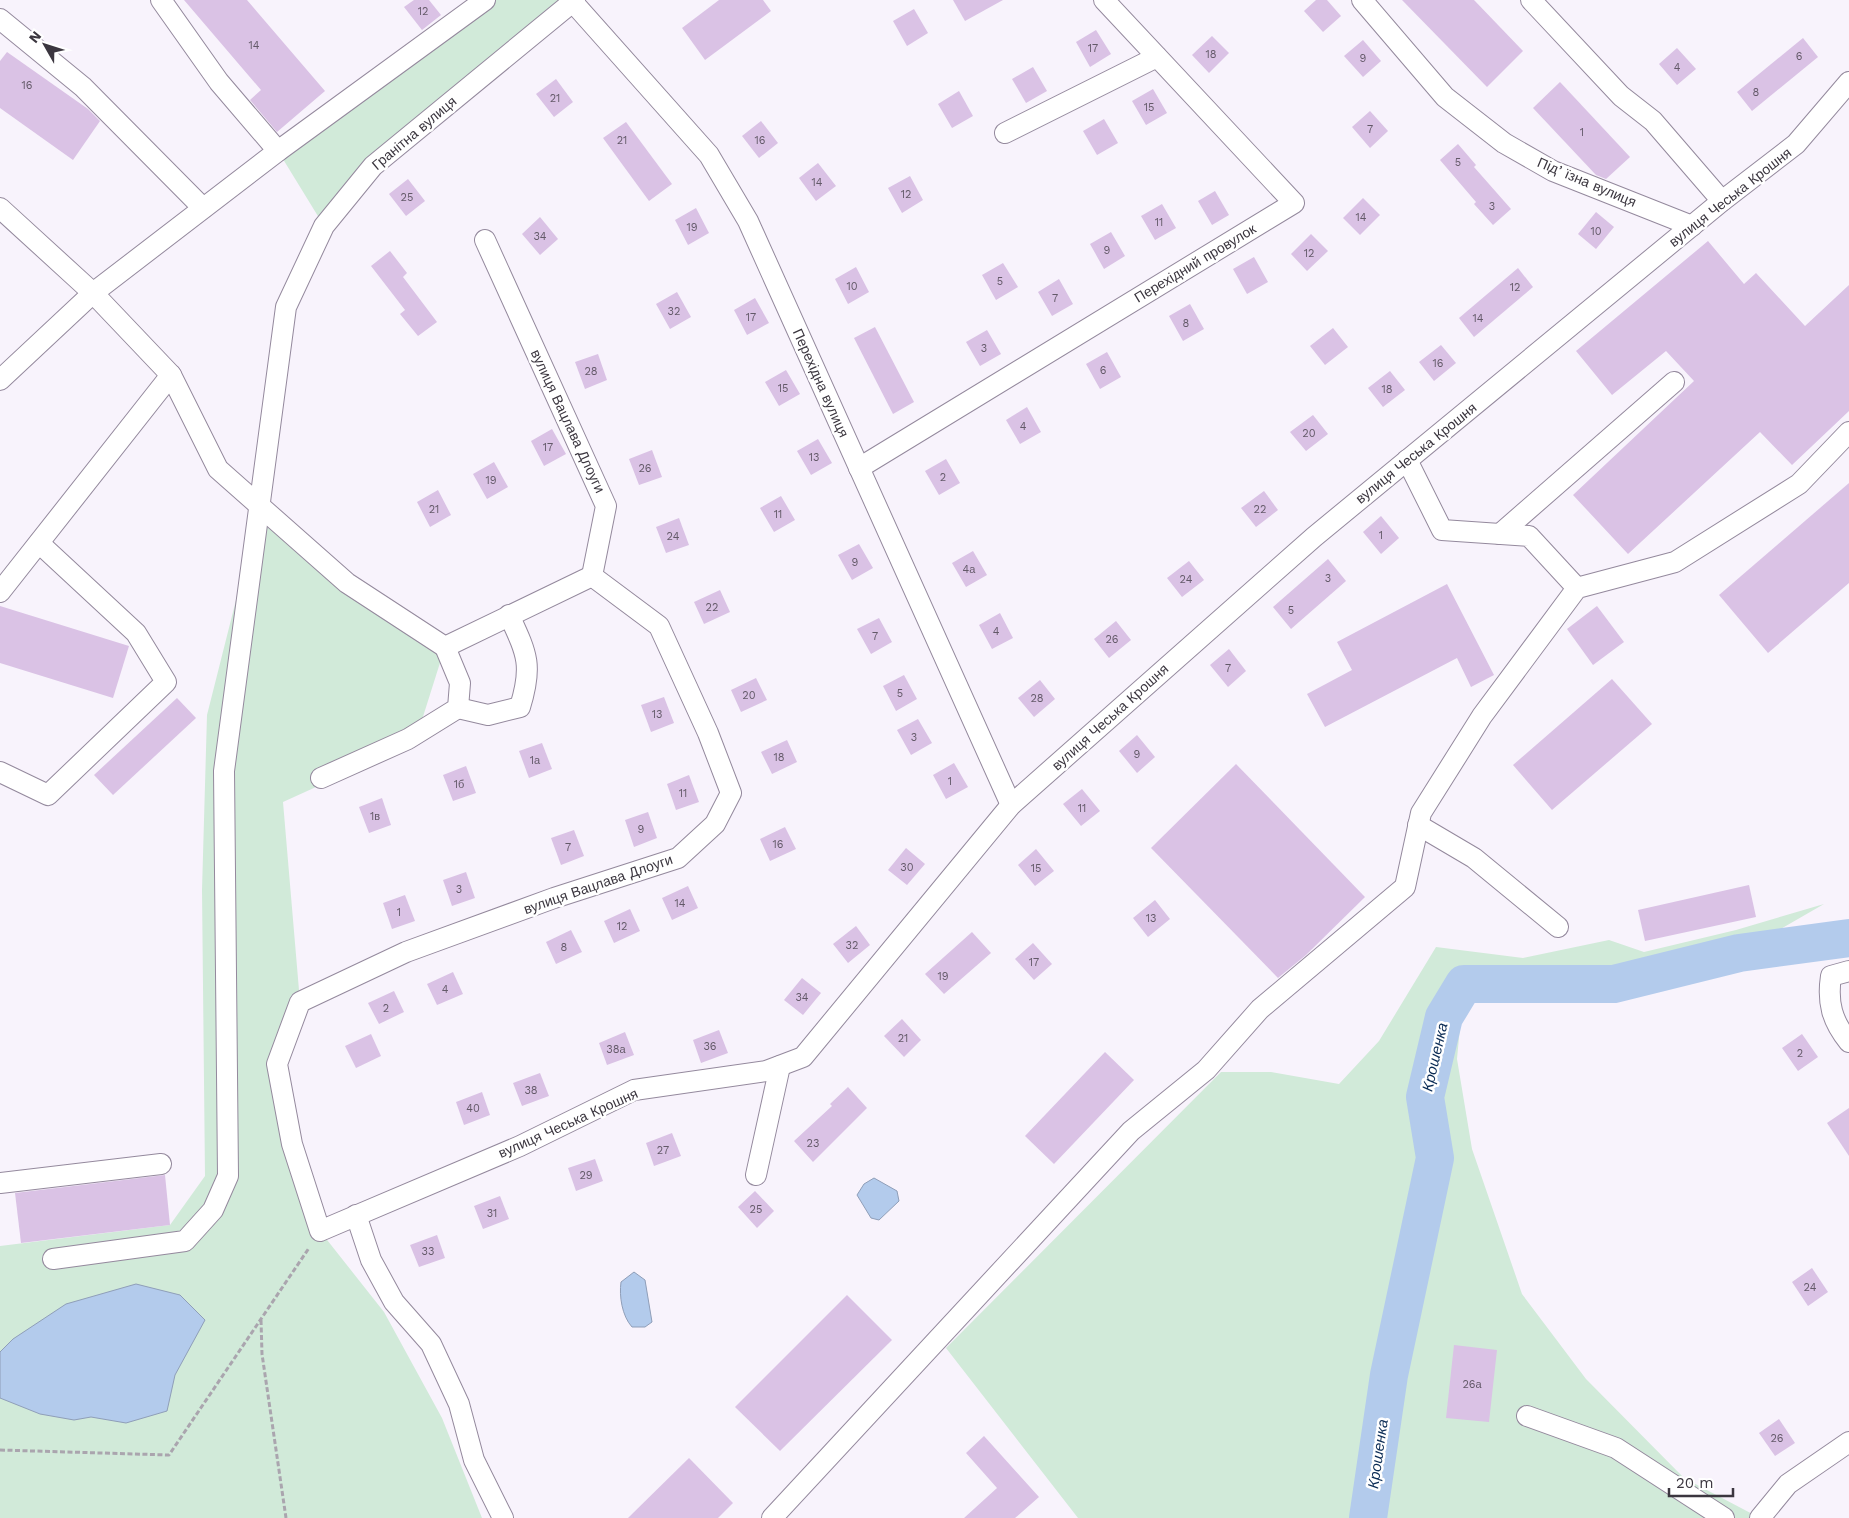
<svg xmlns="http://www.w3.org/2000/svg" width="1849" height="1518" viewBox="0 0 1849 1518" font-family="'Work Sans',sans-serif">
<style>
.green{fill:#d1ead9}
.water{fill:#b3cbec;stroke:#8f9eb8}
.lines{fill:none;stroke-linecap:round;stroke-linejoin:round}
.river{stroke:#b3cbec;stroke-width:38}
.building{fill:#dac2e5}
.minor-casing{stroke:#94899d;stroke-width:22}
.path{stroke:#aaa5ae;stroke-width:3;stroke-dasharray:5 2.5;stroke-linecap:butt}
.minor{stroke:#fff;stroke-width:20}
.labels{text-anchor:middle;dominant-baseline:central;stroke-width:5;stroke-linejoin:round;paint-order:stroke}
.number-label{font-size:11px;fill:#635968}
.street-label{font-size:14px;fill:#3b363f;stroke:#fff}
.water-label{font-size:15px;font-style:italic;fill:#0b2c55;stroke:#fff}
</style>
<rect width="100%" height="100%" fill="#f8f3fc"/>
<g class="green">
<polygon points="485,0 575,0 438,112 324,226 278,151"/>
<polygon points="260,505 445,647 415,742 283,802 300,1002 277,1064 320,1231 384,1312 442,1418 482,1518 0,1518 0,1246 170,1225 205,1176 202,890 207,715"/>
<polygon points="1824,904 1739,953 1614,984 1464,985 1457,1059 1472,1149 1522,1294 1586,1379 1684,1478 1760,1518 1078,1518 946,1348 1221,1072 1271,1072 1339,1084 1379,1041 1436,947 1523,958 1609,940 1644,952 1736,930"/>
</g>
<g class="water">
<polygon points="874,1178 897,1191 899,1201 879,1220 871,1218 857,1195 864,1184"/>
<path d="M 634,1272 L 645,1280 L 652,1322 L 645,1327 L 632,1327 C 622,1316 619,1296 621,1282 Z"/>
<polygon points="136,1284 180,1295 205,1320 175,1375 167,1411 126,1423 91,1417 74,1420 40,1414 0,1398 0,1352 13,1339 66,1304"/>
</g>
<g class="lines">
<polyline class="river" points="1368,1518 1389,1375 1435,1158 1425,1097 1444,1017 1464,984 1614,984 1739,953 1849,938"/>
</g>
<g class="building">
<polygon points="184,0 247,0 325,91 277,132 250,100 261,90"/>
<polygon points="414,0 429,0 441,15 422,30 404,7"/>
<polygon points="719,0 763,0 771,11 705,60 682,28"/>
<polygon points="953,0 1003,0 965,21"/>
<polygon points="1316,0 1327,0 1341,16 1323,32 1304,11"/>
<polygon points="1402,0 1474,0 1523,51 1487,87"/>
<polygon points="914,9 928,33 907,46 893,21"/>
<polygon points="1096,30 1111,54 1090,67 1076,42"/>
<polygon points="1212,36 1229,53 1209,73 1192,55"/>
<polygon points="1803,38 1818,57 1752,111 1737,92"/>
<polygon points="1363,40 1381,61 1363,77 1344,56"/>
<polygon points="1677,48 1696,69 1677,85 1659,64"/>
<polygon points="7,52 88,109 100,121 73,160 0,108 0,61"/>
<polygon points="1033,67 1047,91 1026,103 1012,79"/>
<polygon points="556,79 573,102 554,117 536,94"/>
<polygon points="1560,82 1630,157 1606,179 1596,175 1533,108"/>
<polygon points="1153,89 1167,113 1146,125 1132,101"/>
<polygon points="959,91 973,116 952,128 938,104"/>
<polygon points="1370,111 1388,131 1370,148 1352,127"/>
<polygon points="1104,119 1118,143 1097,155 1083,131"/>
<polygon points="761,121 778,143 759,158 742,136"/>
<polygon points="626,122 672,184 649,201 603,138"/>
<polygon points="1458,144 1476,165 1474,167 1511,209 1493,225 1474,204 1476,202 1440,160"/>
<polygon points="818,163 836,186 816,201 799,178"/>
<polygon points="910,176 923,200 902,213 888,188"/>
<polygon points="408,179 425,201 406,216 389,194"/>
<polygon points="1215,191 1229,215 1212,225 1198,201"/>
<polygon points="1363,198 1380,215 1360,235 1343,218"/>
<polygon points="1162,204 1176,228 1155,240 1141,216"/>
<polygon points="696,208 709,233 688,245 675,220"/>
<polygon points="1596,212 1614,227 1596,249 1578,234"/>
<polygon points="540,217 558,239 540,255 522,234"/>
<polygon points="1111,232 1125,256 1104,269 1090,244"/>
<polygon points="1311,234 1328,251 1307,271 1291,254"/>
<polygon points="1708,241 1744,284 1756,273 1805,326 1849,285 1849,411 1792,465 1760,432 1628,554 1573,495 1694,381 1666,351 1612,395 1576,351"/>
<polygon points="390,251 407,273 403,277 437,322 418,336 400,314 405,310 371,266"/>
<polygon points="1254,257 1268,282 1247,294 1233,269"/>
<polygon points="1003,263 1018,287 996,300 982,275"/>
<polygon points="856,267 869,292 848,304 835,279"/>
<polygon points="1518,268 1533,287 1474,337 1459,318"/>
<polygon points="1059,279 1073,304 1052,316 1038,292"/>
<polygon points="677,292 691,317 670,329 656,304"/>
<polygon points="755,298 769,323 747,335 734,310"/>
<polygon points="1190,304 1204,329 1183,341 1169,316"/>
<polygon points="875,327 914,402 893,414 854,338"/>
<polygon points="1333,328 1348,347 1325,365 1310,346"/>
<polygon points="987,330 1001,354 980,366 966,342"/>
<polygon points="1441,345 1456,363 1434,381 1419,362"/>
<polygon points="1107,352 1121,377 1100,389 1086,364"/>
<polygon points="598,354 607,380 585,389 575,362"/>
<polygon points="786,370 800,394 779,406 765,382"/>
<polygon points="1390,371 1405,390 1383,407 1368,388"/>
<polygon points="1027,407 1041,432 1020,444 1006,420"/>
<polygon points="1313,415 1328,434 1306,451 1290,432"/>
<polygon points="552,429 566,454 544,466 531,441"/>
<polygon points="818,439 832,463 811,475 797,451"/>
<polygon points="652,450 662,477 639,485 629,459"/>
<polygon points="946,459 960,483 939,495 925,471"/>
<polygon points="494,462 508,487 487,499 473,474"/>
<polygon points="1849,483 1849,583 1768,653 1719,595"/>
<polygon points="438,490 451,515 430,527 417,502"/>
<polygon points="1264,491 1278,510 1256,527 1241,508"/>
<polygon points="781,496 795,520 774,532 760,508"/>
<polygon points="1381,516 1399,538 1381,554 1363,532"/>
<polygon points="679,518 689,545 666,553 656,527"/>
<polygon points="859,544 873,568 852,580 838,555"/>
<polygon points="973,551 987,575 966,587 952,563"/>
<polygon points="1328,559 1346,581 1291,629 1273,607"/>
<polygon points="1189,561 1204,580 1182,597 1167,578"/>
<polygon points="1447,584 1494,675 1471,687 1457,658 1325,727 1307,694 1352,670 1337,642"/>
<polygon points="720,590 730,612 704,624 694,602"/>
<polygon points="0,606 129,646 113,698 0,663"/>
<polygon points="1597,606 1624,642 1593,665 1567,629"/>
<polygon points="1000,613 1013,638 992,649 979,625"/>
<polygon points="879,618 892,642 871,654 857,629"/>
<polygon points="1116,621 1131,640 1109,658 1094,639"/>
<polygon points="1229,649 1246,671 1228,687 1210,665"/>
<polygon points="904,675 917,699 896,711 883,686"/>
<polygon points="756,678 767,700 741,712 731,690"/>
<polygon points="1612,679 1652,724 1552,810 1513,765"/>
<polygon points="1040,680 1055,699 1034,717 1018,698"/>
<polygon points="664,697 674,723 651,732 641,705"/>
<polygon points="177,698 196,718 113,795 94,775"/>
<polygon points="918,719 932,743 911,755 897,730"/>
<polygon points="1137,735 1155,757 1137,773 1119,751"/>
<polygon points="787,740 797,762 772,774 761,752"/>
<polygon points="542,743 552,769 529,778 519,751"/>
<polygon points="954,763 968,787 946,799 933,775"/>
<polygon points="1236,764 1365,897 1306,955 1278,978 1151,848"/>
<polygon points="466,766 476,793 453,801 443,775"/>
<polygon points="689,775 699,802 676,810 667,784"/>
<polygon points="1082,789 1100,811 1081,826 1063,804"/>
<polygon points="382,798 391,825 369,833 359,807"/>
<polygon points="648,812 657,838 634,847 625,820"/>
<polygon points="785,827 796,849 770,861 760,839"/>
<polygon points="574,830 584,856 561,865 551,838"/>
<polygon points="906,848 925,864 907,885 888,870"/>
<polygon points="1036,849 1054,871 1035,886 1018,865"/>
<polygon points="466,872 475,898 452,906 443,880"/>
<polygon points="1749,885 1756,917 1645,941 1638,910"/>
<polygon points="688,886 698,908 672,920 662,898"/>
<polygon points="405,895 415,921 392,929 383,903"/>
<polygon points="1155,900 1170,919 1148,937 1133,918"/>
<polygon points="630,909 640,931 614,943 604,921"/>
<polygon points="856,926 870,945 848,963 833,944"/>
<polygon points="571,930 582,952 556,964 546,942"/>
<polygon points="972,932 991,953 944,994 925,974"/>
<polygon points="1033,943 1052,964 1034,980 1015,959"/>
<polygon points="453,972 463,994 437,1005 427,984"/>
<polygon points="802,978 821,993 803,1015 784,1000"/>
<polygon points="394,991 404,1012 379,1024 368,1003"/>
<polygon points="902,1019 921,1040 904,1057 884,1036"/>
<polygon points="719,1030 728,1053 701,1063 693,1040"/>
<polygon points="625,1032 634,1055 607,1065 599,1043"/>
<polygon points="371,1034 381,1056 356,1068 345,1046"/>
<polygon points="1802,1034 1818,1057 1798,1071 1782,1048"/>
<polygon points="1105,1052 1134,1080 1054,1164 1025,1136"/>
<polygon points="540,1073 549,1096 522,1106 513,1083"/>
<polygon points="848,1087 867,1108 813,1162 794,1141 832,1106 830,1104"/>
<polygon points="482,1092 490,1115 464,1125 456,1102"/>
<polygon points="1849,1108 1849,1156 1827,1123"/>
<polygon points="672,1133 681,1156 654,1166 646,1143"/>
<polygon points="595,1159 603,1181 576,1191 568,1168"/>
<polygon points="165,1175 170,1225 21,1243 15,1193"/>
<polygon points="755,1191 774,1211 757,1228 738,1207"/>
<polygon points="500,1196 509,1219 483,1229 474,1206"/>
<polygon points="437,1235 445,1258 419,1267 410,1245"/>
<polygon points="1812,1268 1828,1292 1808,1306 1792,1282"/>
<polygon points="847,1295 892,1340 780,1451 735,1407"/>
<polygon points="1454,1345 1497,1350 1489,1422 1446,1418"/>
<polygon points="1779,1419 1795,1443 1775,1456 1759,1433"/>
<polygon points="984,1436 1039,1497 1015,1518 964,1518 997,1488 966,1453"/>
<polygon points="689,1458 733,1503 718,1518 628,1518"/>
</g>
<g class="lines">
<g class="minor-casing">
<g id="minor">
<polyline points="161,0 219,82 278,151"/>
<polyline points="571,0 709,155 748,221 1011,805"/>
<polyline points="1362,0 1445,97 1504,143 1553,171 1692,226"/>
<polyline points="1531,0 1621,96 1653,121 1722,201"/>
<polyline points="0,19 83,87 203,208"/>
<polyline points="1005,133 1157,57"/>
<polyline points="0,208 93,293 171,375 0,592"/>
<polyline points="485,240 606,506 592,576 659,626 708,733 731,793 715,824 678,858 554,898 406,952 300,1002 277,1064 292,1144 320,1231 520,1146 634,1090 766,1071 803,1057 1011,805 1314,537 1722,201 1796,144 1849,82"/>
<polyline points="171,375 218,469 347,583 445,647 592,576"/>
<polyline points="0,380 93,293 278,151 485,0"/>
<polyline points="1407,460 1442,530 1529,536 1577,588"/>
<polyline points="859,468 1294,203 1104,0"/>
<polyline points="1500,534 1674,382"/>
<path d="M 458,708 L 488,715 L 520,707 C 533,665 527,654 509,615"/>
<polyline points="0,772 48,795 166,682 136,633 39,543"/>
<polyline points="321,778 408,739 458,708 460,683 445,647"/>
<polyline points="1418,825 1474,858 1558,927"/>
<path d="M 1849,971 L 1831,976 C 1827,1003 1832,1021 1849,1042"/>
<polyline points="756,1175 780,1066"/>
<polyline points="0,1183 161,1164"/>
<polyline points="356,1215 371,1260 394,1302 431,1344 459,1404 474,1460 503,1518"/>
<polyline points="53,1259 185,1241 213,1210 228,1176 224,771 286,307 324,226 373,166 575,0"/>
<polyline points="1527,1416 1616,1448 1724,1518"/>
<polyline points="772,1518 1131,1131 1206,1070 1260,1009 1405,887 1421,813 1482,716 1577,588 1675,562 1799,484 1849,432"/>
<polyline points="1760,1518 1788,1484 1849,1442"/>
</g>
</g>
<g class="path">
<polyline points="261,1320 262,1354 286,1518"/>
<polyline points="0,1450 169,1455 309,1248"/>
</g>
<use href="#minor" class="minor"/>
</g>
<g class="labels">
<g class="number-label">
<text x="423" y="11">12</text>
<text x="254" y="45">14</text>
<text x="1093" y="48">17</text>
<text x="1211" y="54">18</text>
<text x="1799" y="56">6</text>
<text x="1363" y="58">9</text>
<text x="1677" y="67">4</text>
<text x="27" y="85">16</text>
<text x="1756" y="92">8</text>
<text x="555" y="98">21</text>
<text x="1149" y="107">15</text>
<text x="1370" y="129">7</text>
<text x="1582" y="132">1</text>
<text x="622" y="140">21</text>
<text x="760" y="140">16</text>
<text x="1458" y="162">5</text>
<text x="817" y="182">14</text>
<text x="906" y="194">12</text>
<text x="407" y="197">25</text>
<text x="1492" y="206">3</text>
<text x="1361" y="217">14</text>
<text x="1159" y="222">11</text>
<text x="692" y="227">19</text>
<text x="1596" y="231">10</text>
<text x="540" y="236">34</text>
<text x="1107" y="250">9</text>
<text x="1309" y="253">12</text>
<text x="1000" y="281">5</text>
<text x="852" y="286">10</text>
<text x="1515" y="287">12</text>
<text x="1055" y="298">7</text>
<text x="674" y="311">32</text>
<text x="751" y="317">17</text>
<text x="1478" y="318">14</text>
<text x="1186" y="323">8</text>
<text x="984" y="348">3</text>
<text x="1438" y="363">16</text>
<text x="1103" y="370">6</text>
<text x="591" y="371">28</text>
<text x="783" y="388">15</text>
<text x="1387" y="389">18</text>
<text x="1023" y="426">4</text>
<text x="1309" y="433">20</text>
<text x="548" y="447">17</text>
<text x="814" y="457">13</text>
<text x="645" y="468">26</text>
<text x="943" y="477">2</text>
<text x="491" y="480">19</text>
<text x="434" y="509">21</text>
<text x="1260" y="509">22</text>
<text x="778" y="514">11</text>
<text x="1381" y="535">1</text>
<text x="673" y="536">24</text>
<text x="855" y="562">9</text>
<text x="969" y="569">4а</text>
<text x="1328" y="578">3</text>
<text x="1186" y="579">24</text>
<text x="712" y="607">22</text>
<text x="1291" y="610">5</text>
<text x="996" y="631">4</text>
<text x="875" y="636">7</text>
<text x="1112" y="639">26</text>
<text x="1228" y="668">7</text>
<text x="900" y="693">5</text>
<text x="749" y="695">20</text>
<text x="1037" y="698">28</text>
<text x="657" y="714">13</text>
<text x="914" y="737">3</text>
<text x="1137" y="754">9</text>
<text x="779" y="757">18</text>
<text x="535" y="760">1а</text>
<text x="950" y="781">1</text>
<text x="459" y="784">1б</text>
<text x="683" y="793">11</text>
<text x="1082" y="808">11</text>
<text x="375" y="816">1в</text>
<text x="641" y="829">9</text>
<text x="778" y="844">16</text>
<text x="568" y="847">7</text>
<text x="907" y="867">30</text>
<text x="1036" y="868">15</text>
<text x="459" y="889">3</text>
<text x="680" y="903">14</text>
<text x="399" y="912">1</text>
<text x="1151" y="918">13</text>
<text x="622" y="926">12</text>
<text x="852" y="945">32</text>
<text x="564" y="947">8</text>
<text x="1034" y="962">17</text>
<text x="943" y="976">19</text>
<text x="445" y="989">4</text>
<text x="802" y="997">34</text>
<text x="386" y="1008">2</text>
<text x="903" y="1038">21</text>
<text x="710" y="1046">36</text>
<text x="616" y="1049">38а</text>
<text x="1800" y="1053">2</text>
<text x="531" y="1090">38</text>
<text x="473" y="1108">40</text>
<text x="813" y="1143">23</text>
<text x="663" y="1150">27</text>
<text x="586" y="1175">29</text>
<text x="756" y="1209">25</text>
<text x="492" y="1213">31</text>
<text x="428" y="1251">33</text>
<text x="1810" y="1287">24</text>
<text x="1472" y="1384">26а</text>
<text x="1777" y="1438">26</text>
</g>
<g class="street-label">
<text transform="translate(414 133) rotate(-40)">Гранітна вулиця</text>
<text transform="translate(1587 182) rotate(23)">Підʼїзна вулиця</text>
<text transform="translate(1730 197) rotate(-38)">вулиця Чеська Крошня</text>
<text transform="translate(1195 263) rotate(-31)">Перехідний провулок</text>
<text transform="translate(821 383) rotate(66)">Перехідна вулиця</text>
<text transform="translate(568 421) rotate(65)">вулиця Вацлава Длоуги</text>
<text transform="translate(1416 453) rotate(-39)">вулиця Чеська Крошня</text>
<text transform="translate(1110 717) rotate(-42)">вулиця Чеська Крошня</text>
<text transform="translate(598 884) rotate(-19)">вулиця Вацлава Длоуги</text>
<text transform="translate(568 1123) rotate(-24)">вулиця Чеська Крошня</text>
</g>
<g class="water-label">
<text transform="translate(1435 1057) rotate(-77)">Крошенка</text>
<text transform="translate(1378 1454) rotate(-82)">Крошенка</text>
</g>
</g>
<g transform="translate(45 45) rotate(309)" stroke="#ffffff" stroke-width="4" paint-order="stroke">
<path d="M0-4L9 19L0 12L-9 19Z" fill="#3b363f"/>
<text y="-8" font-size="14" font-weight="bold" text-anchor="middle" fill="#3b363f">N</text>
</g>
<path d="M1669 1488v8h64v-8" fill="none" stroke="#3b363f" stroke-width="2.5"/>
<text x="1676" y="1488" font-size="15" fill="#3b363f" stroke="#ffffff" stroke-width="4" paint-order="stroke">20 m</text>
</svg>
